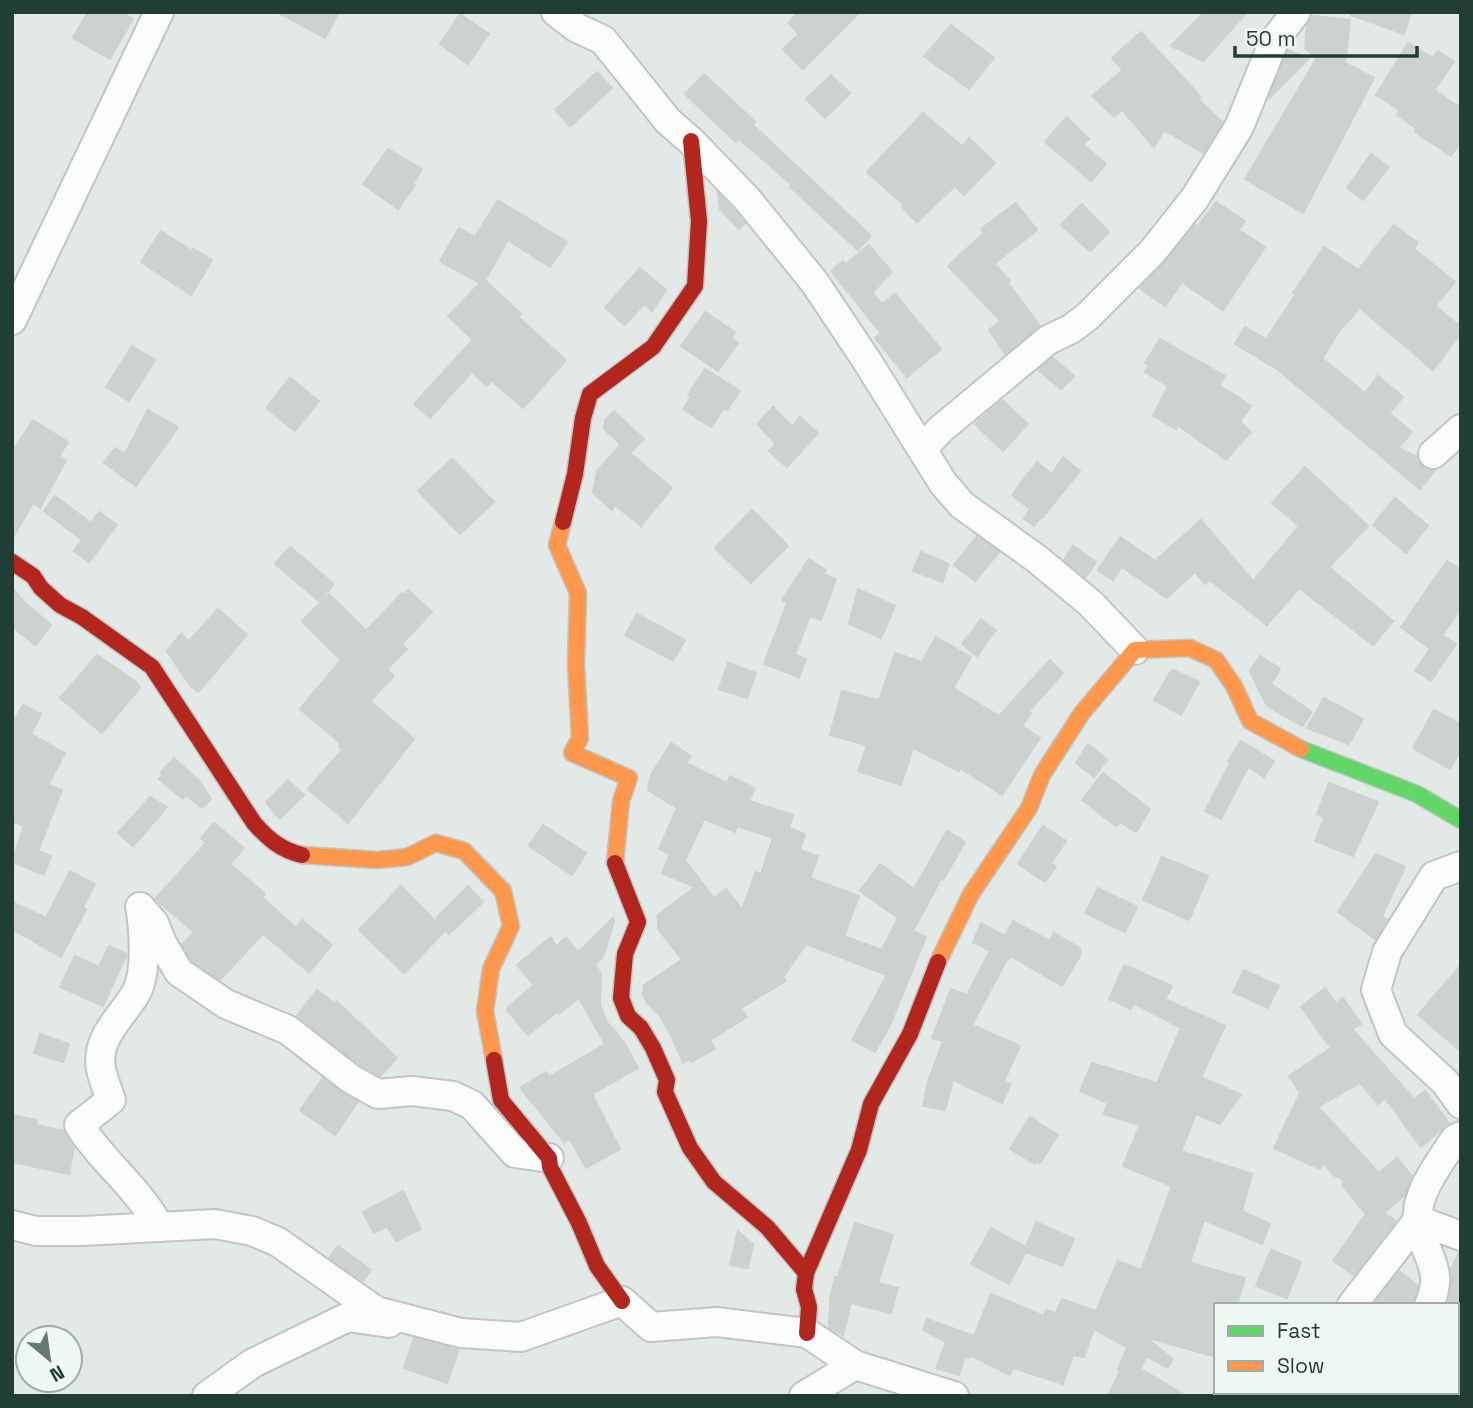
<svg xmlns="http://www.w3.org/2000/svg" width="1473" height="1408" viewBox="0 0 1473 1408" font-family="'Space Grotesk',sans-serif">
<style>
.building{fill:#cdd2d0;stroke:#cbd2cf;stroke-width:2;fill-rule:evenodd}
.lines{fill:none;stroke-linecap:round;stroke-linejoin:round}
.street-casing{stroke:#c0c6c3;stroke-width:32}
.fast-casing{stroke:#bec7c4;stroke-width:19}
.slow-casing{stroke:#bec7c4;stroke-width:19}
.jam-casing{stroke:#bec7c4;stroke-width:19}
.street{stroke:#fbfcfb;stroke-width:28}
.fast{stroke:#63d668;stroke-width:16}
.slow{stroke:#ff974d;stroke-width:16}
.jam{stroke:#b3261e;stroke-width:16}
</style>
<rect width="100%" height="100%" fill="#e3e9e6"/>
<g class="building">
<polygon points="88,12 120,12 133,19 110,59 73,38"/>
<polygon points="277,12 339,12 325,38"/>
<polygon points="799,12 860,12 803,69 783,49 799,34 788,23"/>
<polygon points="1205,12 1247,12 1203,61 1171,46"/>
<polygon points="1351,12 1411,12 1404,34 1351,15"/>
<polygon points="460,14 489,34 468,64 440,44"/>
<polygon points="1312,16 1350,20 1345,63 1374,78 1303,213 1245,179 1317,58 1305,49 1307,24"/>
<polygon points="951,25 994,58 969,89 924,56"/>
<polygon points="1141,32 1201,97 1198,99 1222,122 1203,153 1164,130 1154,147 1122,110 1114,117 1092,96 1123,70 1112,58"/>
<polygon points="1408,43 1433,58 1438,51 1454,62 1434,90 1461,108 1461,142 1451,156 1415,132 1417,129 1397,115 1400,110 1376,95"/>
<polygon points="1288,50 1308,59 1268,99"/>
<polygon points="597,72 612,88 570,126 555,110"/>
<polygon points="704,74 755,122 753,125 869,234 870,237 858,250 790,187 792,185 739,139 736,142 685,94"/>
<polygon points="831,75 850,93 825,118 806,99"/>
<polygon points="923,113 962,146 969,138 995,163 964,195 955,186 917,222 902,207 904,205 867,172"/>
<polygon points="1067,117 1089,139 1083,144 1106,164 1091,181 1045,142"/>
<polygon points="388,149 422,169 413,184 415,185 398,209 363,184"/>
<polygon points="1371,154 1389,167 1363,200 1347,188"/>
<polygon points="718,193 745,223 739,229 720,209"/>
<polygon points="498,200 567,242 550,267 508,240 485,280 521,314 518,317 566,360 523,408 492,381 486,386 472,372 430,418 414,404 473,340 448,316 480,283 440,261 459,228 475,237"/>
<polygon points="1216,202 1245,221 1239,230 1265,247 1223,310 1182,282 1165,306 1140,288 1166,261 1195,224 1198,226"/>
<polygon points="1016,203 1037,230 994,264 1010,281 1008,283 1040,326 1005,354 989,330 1001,321 948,266 984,233 981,229"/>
<polygon points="1082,204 1109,232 1090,251 1061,225"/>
<polygon points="1394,225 1418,243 1414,249 1455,282 1435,306 1461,327 1461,333 1433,370 1360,308 1340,330 1322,358 1365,393 1378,376 1403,397 1389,413 1412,432 1398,448 1417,457 1420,465 1427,469 1435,470 1420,489 1277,369 1235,344 1245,327 1266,339 1296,294 1293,293 1324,247 1358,270"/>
<polygon points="161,231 192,251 193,249 212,260 191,295 141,262"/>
<polygon points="869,245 892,272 872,293 882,304 895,294 941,349 907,377 875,338 881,333 831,271 843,261 846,264"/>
<polygon points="640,268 666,290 652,311 644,304 625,325 605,308"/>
<polygon points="705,312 735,332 731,338 738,343 718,371 681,346"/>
<polygon points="1160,339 1225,376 1219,385 1251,406 1240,422 1251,432 1226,460 1178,425 1176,429 1153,416 1168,386 1145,372 1149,366 1145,363"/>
<polygon points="132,346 155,360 129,401 106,387"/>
<polygon points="1053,358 1074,376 1061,389 1038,370"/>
<polygon points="705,369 740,391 727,410 724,408 711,427 683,409 691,397 688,395"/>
<polygon points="290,378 319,401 295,431 266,408"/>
<polygon points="1002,400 1028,424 1003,451 975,424"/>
<polygon points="773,407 792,426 800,417 818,433 787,467 769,451 776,444 757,424"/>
<polygon points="148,410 178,427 136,486 104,463 115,448 125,454"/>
<polygon points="614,411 644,439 630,453 672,488 641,526 615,505 612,510 593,493 597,471 620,445 628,451 604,429 605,420"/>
<polygon points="33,420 68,442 59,456 66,460 40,508 33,503 12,539 12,453"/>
<polygon points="1063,457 1080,471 1042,518 1041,517 1034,526 1024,519 1030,509 1012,495 1037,462 1052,474"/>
<polygon points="452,459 494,502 460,534 418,491"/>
<polygon points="1305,467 1368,526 1329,567 1393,621 1373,645 1299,588 1267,625 1210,580 1205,584 1195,572 1167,598 1122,567 1113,580 1098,570 1120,537 1155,561 1201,520 1253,581 1299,526 1272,503"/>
<polygon points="55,496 91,523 99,512 117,525 89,562 74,551 82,540 44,511"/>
<polygon points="1395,498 1428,526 1406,553 1373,525"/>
<polygon points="752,510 788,546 751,583 715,548"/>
<polygon points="977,536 999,552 975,581 954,565"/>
<polygon points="1073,546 1096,562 1085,578 1064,560"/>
<polygon points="290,547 334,584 319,601 275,564"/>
<polygon points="921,552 949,564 942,582 913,571"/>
<polygon points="809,559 826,570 823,574 836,579 821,620 810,616 795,655 806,659 799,677 764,664 787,603 782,600"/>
<polygon points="1447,561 1461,570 1461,609 1442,635 1456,644 1431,681 1415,671 1430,649 1401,627"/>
<polygon points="12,588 26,604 51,625 36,645 12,627"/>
<polygon points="858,589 895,606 881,638 849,624"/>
<polygon points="408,590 432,612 402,644 407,649 387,669 394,676 370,701 414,739 348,823 308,789 342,750 339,747 341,744 300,709 341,660 302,621 329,594 366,631 402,593 404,595"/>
<polygon points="218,609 247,635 198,692 189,684 167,651 181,634 189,641"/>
<polygon points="637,614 685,640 673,661 625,635"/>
<polygon points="981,619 996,630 977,656 962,644"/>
<polygon points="936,637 971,657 953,688 999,716 1050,660 1063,673 1029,711 1031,713 1022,726 1040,738 1002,795 960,768 959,771 913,748 901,785 858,771 867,745 830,735 842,691 879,700 895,653 922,662"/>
<polygon points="97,655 136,682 140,688 102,733 60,698"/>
<polygon points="1260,656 1280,669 1271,684 1312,712 1302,726 1267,706 1250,671"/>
<polygon points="728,663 756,673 747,698 719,689"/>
<polygon points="1174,670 1199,682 1181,715 1154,700 1171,671"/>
<polygon points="1324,698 1363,719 1349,744 1307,728"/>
<polygon points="23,705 41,714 31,734 65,753 48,785 62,790 38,851 51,856 44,875 12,862 24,826 12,821 12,724"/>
<polygon points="1434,710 1461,724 1461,749 1450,769 1413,748"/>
<polygon points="1241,741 1274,761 1264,777 1248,767 1221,819 1205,811 1230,763 1228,761"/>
<path d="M 671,743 L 691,756 L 686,763 L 727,783 L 730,776 L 755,788 L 749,801 L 793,815 L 789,828 L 805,834 L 800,850 L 818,856 L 810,878 L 859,896 L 844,936 L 882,950 L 898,918 L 860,891 L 880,864 L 914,889 L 947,831 L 965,842 L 943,880 L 941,879 L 913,931 L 926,937 L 890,1025 L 875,1052 L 852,1040 L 887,975 L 806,944 L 783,977 L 786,981 L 741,1008 L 747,1017 L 710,1040 L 715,1049 L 691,1062 L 689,1059 L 683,1063 L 672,1037 L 660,1016 L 647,1003 L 643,995 L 644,985 L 680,961 L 681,958 L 658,929 L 658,915 L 695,887 L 662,873 L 670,854 L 659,849 L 677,808 L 648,790 L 651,775 ZM 704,819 L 735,832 L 737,826 L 773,838 L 761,874 L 756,872 L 742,909 L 726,889 L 714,898 L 685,860 Z"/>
<polygon points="1088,744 1107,760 1094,777 1076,763"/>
<polygon points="174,758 198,780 211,799 202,808 186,795 183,799 159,779 163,774 161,772"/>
<polygon points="1103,773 1150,809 1136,832 1120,822 1116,826 1082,800"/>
<polygon points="288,780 304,795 280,819 266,802"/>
<polygon points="1329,783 1378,802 1353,856 1315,841 1325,817 1317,814"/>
<polygon points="150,797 167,807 133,846 118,833"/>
<polygon points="214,823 244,848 230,864 265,894 262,897 296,928 302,920 332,945 309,972 263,934 220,980 191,960 182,945 194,932 155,899 206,843 201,838"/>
<polygon points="543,825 586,853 572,875 529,846"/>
<polygon points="1043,826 1066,841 1051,863 1056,867 1045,882 1018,864"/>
<polygon points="1376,854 1405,867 1382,916 1388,920 1375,939 1338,912"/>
<polygon points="1162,857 1208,876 1189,920 1143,900"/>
<polygon points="70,871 95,884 83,907 86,909 61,957 12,929 12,902 46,918"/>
<polygon points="401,886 445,931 404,973 359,930"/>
<polygon points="468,886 483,902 449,934 436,918"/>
<polygon points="1098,888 1137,907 1125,932 1085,913"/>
<polygon points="613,918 614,922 603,957 595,964 601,974 600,1005 608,1024 624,1042 638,1068 592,1094 620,1149 586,1168 570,1139 564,1142 522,1090 521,1087 546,1072 549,1077 605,1044 579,998 559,1014 557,1012 528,1035 507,1010 508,1007 534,985 517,965 551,937 556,946 566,938 578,952"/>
<polygon points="1013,921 1050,941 1054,933 1080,948 1080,956 1062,986 1011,956 1008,960 1007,959 972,1025 1020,1046 1004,1081 1011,1084 1002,1103 953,1080 945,1110 923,1106 928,1082 943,1041 932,1038 951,989 967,995 990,951 973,942 981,923 1005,936"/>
<polygon points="109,946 127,954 103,1006 60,987 75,956 99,967"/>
<polygon points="1124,965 1172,986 1165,999 1225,1026 1201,1077 1241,1095 1220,1124 1196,1114 1181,1151 1252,1174 1242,1211 1270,1224 1262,1244 1204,1220 1190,1263 1245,1278 1237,1305 1216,1305 1216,1357 1145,1337 1173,1359 1168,1368 1146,1356 1141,1369 1186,1396 1108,1396 1120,1371 1118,1370 1127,1347 1094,1329 1084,1357 1073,1355 1063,1384 1013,1368 1010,1375 970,1355 969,1358 965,1356 959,1375 936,1368 946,1342 923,1330 927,1319 974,1336 991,1294 1044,1316 1046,1310 1056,1313 1062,1299 1096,1311 1118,1261 1141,1270 1172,1186 1123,1166 1140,1125 1104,1114 1108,1103 1080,1091 1092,1063 1157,1083 1181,1028 1133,1003 1131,1009 1109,999"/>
<polygon points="1461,965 1461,1051 1418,1015"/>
<polygon points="1244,970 1279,986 1268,1008 1233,992"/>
<polygon points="1325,988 1336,1003 1343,998 1361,1024 1352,1029 1414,1099 1425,1091 1449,1123 1421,1147 1385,1098 1378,1104 1360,1083 1318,1107 1379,1173 1397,1158 1412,1176 1404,1196 1384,1213 1396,1221 1354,1275 1333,1261 1366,1214 1342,1185 1344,1180 1333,1175 1323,1163 1320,1169 1274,1148 1300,1093 1289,1076 1331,1048 1301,1007"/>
<polygon points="317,990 334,1003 336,1001 397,1058 380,1076 360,1065 297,1016"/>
<polygon points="40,1034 69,1044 63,1062 34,1053"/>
<polygon points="323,1078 358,1102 335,1135 300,1110"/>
<polygon points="12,1115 37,1120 36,1125 64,1131 74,1148 69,1174 12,1162"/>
<polygon points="1030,1117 1058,1135 1040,1163 1037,1162 1035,1164 1010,1149"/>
<polygon points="403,1191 421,1229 396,1241 387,1226 374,1233 363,1212"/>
<polygon points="1036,1222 1074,1239 1062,1266 1026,1252 1009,1284 971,1264 991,1228 1026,1247"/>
<polygon points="855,1223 893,1235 878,1283 898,1288 891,1313 851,1303 843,1335 829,1328 830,1300 835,1277 838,1277"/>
<polygon points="738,1231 753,1244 748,1268 730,1265"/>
<polygon points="338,1246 371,1270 363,1281 329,1258"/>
<polygon points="1271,1250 1301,1262 1287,1298 1256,1286"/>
<polygon points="1459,1252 1461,1305 1447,1305 1452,1283 1451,1270"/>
<polygon points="1399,1271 1418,1286 1413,1305 1373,1305"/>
<polygon points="414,1338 459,1349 447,1383 404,1368"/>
</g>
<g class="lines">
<g class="street-casing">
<g id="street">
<polyline points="556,12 577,28 603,40 668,121 691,141 747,199 815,283 867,361 943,483 962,505 1037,559 1090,603 1135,650"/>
<polyline points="12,320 159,12"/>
<polyline points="922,449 941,429 1048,340 1071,329 1087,317 1153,251 1195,198 1239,127 1274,41 1296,12"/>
<polyline points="1433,454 1461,429"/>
<polyline points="1461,866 1434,876 1387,952 1376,990 1393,1034 1445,1082 1461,1104"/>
<polyline points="140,907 154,923 162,943 179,972 226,1004 288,1030 351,1079 378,1094 412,1091 453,1096 472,1105 515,1153 549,1158"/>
<path d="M 141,912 C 144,934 147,973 136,993 C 122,1017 95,1038 101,1069 C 103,1080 108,1090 111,1100 L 79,1125 C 102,1162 139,1188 159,1227"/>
<polyline points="12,1225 36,1231 83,1231 215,1224 252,1231 278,1242 376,1311 461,1333 521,1337 622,1301 651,1327 717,1322 807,1333 855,1365 954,1396"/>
<polyline points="1352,1305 1418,1220 1461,1236"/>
<path d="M 1429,1305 C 1446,1268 1423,1255 1418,1222 C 1414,1194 1441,1161 1455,1139 L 1461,1136"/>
<polyline points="1457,1333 1461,1335"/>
<polyline points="207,1396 253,1363 348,1317 389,1323"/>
<polyline points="804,1396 855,1365"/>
<polyline points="1280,1396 1283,1392"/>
</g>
</g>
<g class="fast-casing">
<polyline id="fast" points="1301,749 1417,794 1461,820"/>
</g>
<g class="slow-casing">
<g id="slow">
<polyline points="563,522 557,545 578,593 576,665 580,738 572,753 629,778 621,801 615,863"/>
<polyline points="302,855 377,860 407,857 436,843 464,851 503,891 511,926 491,969 485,1011 494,1060"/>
<polyline points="938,962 971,894 1029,808 1042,775 1082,713 1135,650 1190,648 1216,660 1234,686 1250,721 1301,749"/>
</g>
</g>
<g class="jam-casing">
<g id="jam">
<polyline points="563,522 575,474 583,418 590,394 653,347 695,286 699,221 691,141"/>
<path d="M 12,562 L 33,576 L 41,588 L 60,605 L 82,617 L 152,667 L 254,823 C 268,839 281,850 302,855"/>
<polyline points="615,863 638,922 625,954 621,998 628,1016 641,1028 653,1048 667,1080 665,1092 690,1148 714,1182 767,1227 806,1273"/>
<polyline points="494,1060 501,1100 549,1158 550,1167 579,1223 597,1266 622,1301"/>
<polyline points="807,1333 809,1307 804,1289 806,1273 859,1150 871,1104 910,1034 938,962"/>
</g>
</g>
<use href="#street" class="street"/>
<use href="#fast" class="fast"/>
<use href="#slow" class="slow"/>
<use href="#jam" class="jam"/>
</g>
<rect width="1473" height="1408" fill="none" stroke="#203d36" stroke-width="28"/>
<rect x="1214" y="1303" width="245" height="91" fill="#f0f8f4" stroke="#9dada8" stroke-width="2"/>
<rect x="1228" y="1326" width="35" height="10" fill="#63d668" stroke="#9dada8" stroke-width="2"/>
<text x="1277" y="1338" font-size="21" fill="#203d36">Fast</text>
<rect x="1228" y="1361" width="35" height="10" fill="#ff974d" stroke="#9dada8" stroke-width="2"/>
<text x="1277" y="1373" font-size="21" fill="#203d36">Slow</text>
<g transform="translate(49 1359) rotate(151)"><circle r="33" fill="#f0f8f4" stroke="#9dada8" stroke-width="2"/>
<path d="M0-5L12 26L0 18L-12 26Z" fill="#647974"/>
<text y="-10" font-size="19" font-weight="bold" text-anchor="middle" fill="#203d36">N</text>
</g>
<path d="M1235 46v10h182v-10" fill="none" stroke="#203d36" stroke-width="3.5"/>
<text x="1246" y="46" font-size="21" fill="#203d36" stroke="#f0f8f4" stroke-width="5" paint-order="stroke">50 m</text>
</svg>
